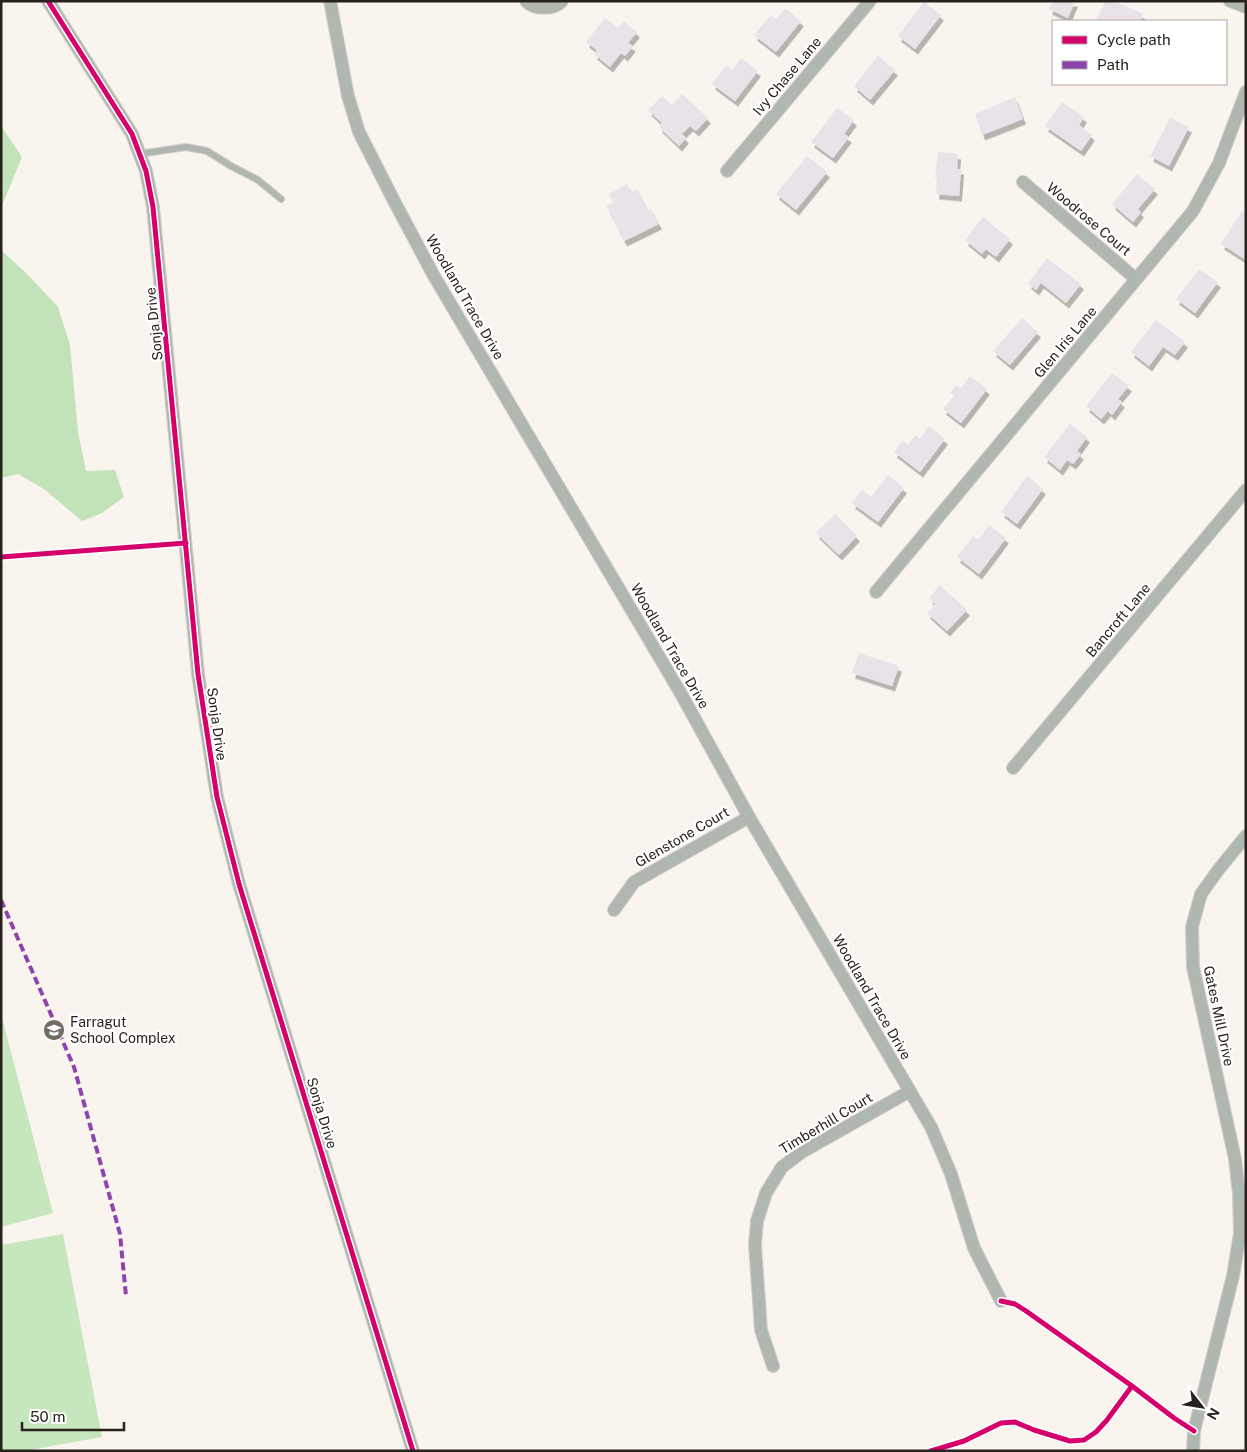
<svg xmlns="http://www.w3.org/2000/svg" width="1247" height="1452" viewBox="0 0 1247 1452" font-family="'Public Sans',sans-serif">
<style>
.green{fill:#c6e6be}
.forest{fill:#c2e2ba}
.building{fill:#eae2e9;filter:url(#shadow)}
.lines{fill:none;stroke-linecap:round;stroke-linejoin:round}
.service-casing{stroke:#d4cec9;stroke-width:8}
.minor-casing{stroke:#d4cec9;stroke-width:14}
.service{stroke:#b0b7ae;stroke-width:6}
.minor{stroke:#b0b7ae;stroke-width:12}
.quiet{stroke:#8e44ad;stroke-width:4;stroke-dasharray:8 4;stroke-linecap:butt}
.cycleway-casing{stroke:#fff;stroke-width:8}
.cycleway{stroke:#d6006c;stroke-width:5}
.labels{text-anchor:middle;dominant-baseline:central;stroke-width:4.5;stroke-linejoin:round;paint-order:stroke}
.street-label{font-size:14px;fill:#29221c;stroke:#fff}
.poi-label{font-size:14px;fill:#29221c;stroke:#fff;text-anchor:start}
</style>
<defs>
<filter id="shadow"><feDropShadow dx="3" dy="5.5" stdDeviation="0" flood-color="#0004"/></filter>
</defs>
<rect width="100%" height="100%" fill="#faf4ee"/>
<g class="green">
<polygon points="1,1014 53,1213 1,1227"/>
<polygon points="63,1234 102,1437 24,1451 1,1451 1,1245"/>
</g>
<g class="forest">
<polygon points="1,126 22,157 1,208"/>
<polygon points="1,250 28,275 58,307 70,345 78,432 86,471 115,470 124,497 102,513 82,521 44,489 18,474 1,478"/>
</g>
<g class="building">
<polygon points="1053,1 1075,1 1068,18 1049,9"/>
<polygon points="1105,1 1113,1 1143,14 1140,21 1104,21 1097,19"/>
<polygon points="924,2 941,15 915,49 898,36"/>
<polygon points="785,8 801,21 776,52 754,35 771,15 776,19"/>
<polygon points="605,18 618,28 624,21 637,32 628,43 633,46 625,56 621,53 610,67 594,54 597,50 586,42"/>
<polygon points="878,56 895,70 870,100 854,86"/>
<polygon points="741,58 758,71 735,101 712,84 726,65 732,70"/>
<polygon points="682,94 708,118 696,131 690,126 682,134 686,138 679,146 659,127 662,123 648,110 662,96 672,105"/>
<polygon points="1015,97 1023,119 982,135 975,114"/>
<polygon points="1062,102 1084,117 1079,125 1092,135 1081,151 1045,126"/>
<polygon points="837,108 854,120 844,134 849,137 833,158 811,142"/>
<polygon points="1170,118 1189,127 1169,166 1150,156"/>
<polygon points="938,152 958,154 957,169 961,169 959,196 936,194 937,178 935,178"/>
<polygon points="807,156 827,172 796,210 776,194"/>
<polygon points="1137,174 1155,189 1138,209 1141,212 1133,222 1112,204"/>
<polygon points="627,184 631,192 637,189 648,210 651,209 659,224 624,241 606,206 614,203 609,194"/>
<polygon points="1242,211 1246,213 1246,260 1221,244"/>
<polygon points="983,217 1010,239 996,257 986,249 982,254 965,240"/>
<polygon points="1047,258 1081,284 1066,303 1041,283 1036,290 1028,283"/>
<polygon points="1199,269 1218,282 1195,313 1176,299"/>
<polygon points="1022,318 1038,332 1010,365 993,351"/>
<polygon points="1156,320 1185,342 1175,355 1163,347 1149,366 1131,352"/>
<polygon points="1112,373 1129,386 1118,399 1122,402 1112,415 1108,411 1101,419 1086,406"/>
<polygon points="970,376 987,389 961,423 943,409 954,396 950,393 956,385 961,388"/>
<polygon points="1070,424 1087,437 1077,451 1081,454 1073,464 1067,460 1060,470 1044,457"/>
<polygon points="929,426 945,439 920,472 894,452 902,441 908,445 916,435 920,439"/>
<polygon points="888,475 904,488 878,522 852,503 862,490 871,497"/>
<polygon points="1027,476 1043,489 1017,524 1001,512"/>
<polygon points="835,514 857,536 839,555 816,533"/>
<polygon points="989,525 1006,538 979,574 957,557 973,536 978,540"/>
<polygon points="940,585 967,610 947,631 927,613 935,604 929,598"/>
<polygon points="859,653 899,666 892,686 852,673"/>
</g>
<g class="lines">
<g class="service-casing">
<polyline id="service" points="139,154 186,147 207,151 231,166 258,180 281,199"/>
</g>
<g class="minor-casing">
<g id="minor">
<polyline points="48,1 132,134 146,171 153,207 198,674 217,797 239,884 413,1451"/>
<polyline points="330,1 348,96 359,132 393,199 434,276 680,692 749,817 931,1127 951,1174 974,1248 1001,1301"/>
<path d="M 526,1 C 534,10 554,10 562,1"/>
<polyline points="1230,1 1246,7"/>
<polyline points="727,171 870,1"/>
<polyline points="1023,182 1136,279"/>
<polyline points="876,592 1193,211 1219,163 1246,92"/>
<polyline points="1013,768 1246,490"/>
<polyline points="614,910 634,882 749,817"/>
<polyline points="773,1366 761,1330 755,1245 757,1221 766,1193 782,1167 802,1152 910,1091"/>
<polyline points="1193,1451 1194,1431 1233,1276 1240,1233 1239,1194 1235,1159 1193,967 1192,927 1201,894 1219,869 1246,836"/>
</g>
</g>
<use href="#service" class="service"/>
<use href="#minor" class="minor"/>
<polyline class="quiet" points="1,900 74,1067 120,1234 126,1296"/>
<g class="cycleway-casing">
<g id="cycleway">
<polyline points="48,1 132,134 146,171 153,207 198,674 217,797 239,884 413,1451"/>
<polyline points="1,557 186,543"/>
<polyline points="1001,1301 1015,1304 1026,1311 1132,1386 1174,1418 1194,1431"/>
<polyline points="931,1451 964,1441 1001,1423 1015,1422 1034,1430 1070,1441 1084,1440 1096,1432 1107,1420 1132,1386"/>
</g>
</g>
<use href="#cycleway" class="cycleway"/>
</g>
<defs>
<g id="school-disc" transform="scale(1.125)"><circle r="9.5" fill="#726c66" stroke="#fff"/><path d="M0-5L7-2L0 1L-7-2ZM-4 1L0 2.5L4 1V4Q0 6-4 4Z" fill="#fff"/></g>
</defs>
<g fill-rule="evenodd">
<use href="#school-disc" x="54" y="1030"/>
</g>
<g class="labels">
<g class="street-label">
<text transform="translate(787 76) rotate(-50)">Ivy Chase Lane</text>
<text transform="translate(1089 219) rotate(40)">Woodrose Court</text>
<text transform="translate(465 297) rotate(60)">Woodland Trace Drive</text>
<text transform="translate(154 324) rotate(-96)">Sonja Drive</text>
<text transform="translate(1065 342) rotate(-50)">Glen Iris Lane</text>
<text transform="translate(1118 620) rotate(-50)">Bancroft Lane</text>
<text transform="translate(670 646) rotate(60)">Woodland Trace Drive</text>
<text transform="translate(217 724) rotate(82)">Sonja Drive</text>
<text transform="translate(682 837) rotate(-30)">Glenstone Court</text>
<text transform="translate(872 997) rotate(60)">Woodland Trace Drive</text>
<text transform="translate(1219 1016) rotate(78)">Gates Mill Drive</text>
<text transform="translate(322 1113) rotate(73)">Sonja Drive</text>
<text transform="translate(826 1123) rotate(-31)">Timberhill Court</text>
</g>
<g class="poi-label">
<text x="70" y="1022">Farragut<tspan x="70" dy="16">School Complex</tspan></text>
</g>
</g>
<rect width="1247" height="1452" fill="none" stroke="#29221c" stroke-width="5"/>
<rect x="1052" y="20" width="175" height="65" fill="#ffffff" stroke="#a9a7a4"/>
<rect x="1062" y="36" width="25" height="8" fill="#d6006c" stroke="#a9a7a4"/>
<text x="1097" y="45" font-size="15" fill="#29221c">Cycle path</text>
<rect x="1062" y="61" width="25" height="8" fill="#8e44ad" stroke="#a9a7a4"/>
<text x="1097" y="70" font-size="15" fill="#29221c">Path</text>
<g transform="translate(1202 1407) rotate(121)" stroke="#ffffff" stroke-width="4" paint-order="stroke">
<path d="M0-4L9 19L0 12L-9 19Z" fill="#29221c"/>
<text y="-8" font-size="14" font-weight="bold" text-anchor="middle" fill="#29221c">N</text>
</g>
<path d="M22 1422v8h102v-8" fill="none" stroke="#29221c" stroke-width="2.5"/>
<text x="30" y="1422" font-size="15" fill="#29221c" stroke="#ffffff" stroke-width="4" paint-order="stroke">50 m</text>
</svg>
